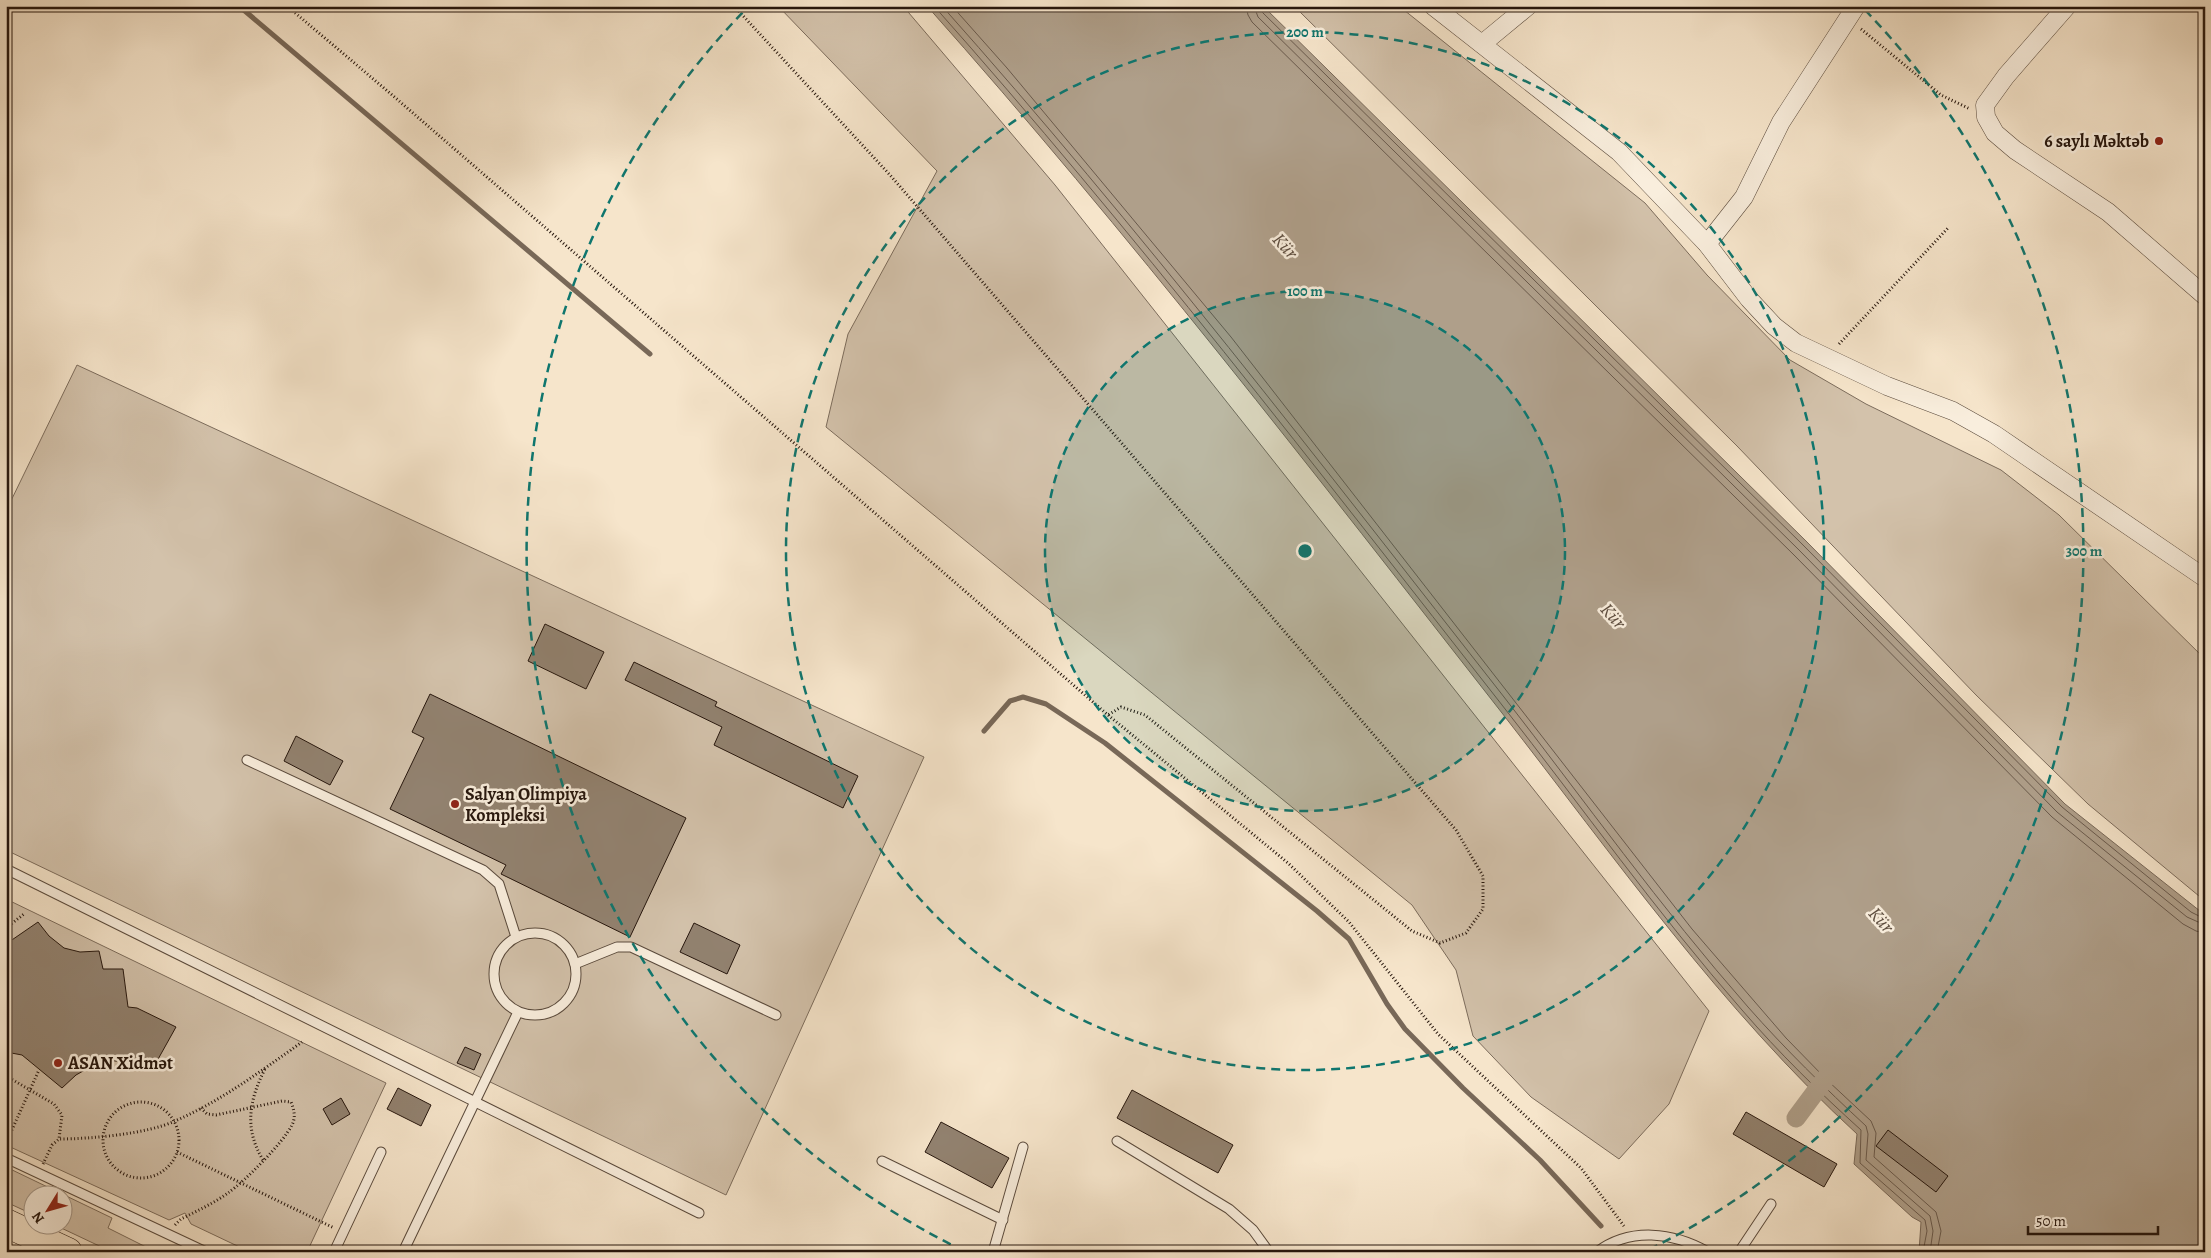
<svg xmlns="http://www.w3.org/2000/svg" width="2211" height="1258" viewBox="0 0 2211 1258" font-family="Alegreya,serif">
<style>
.green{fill:#d3c2ab;stroke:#7c6c5c}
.water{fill:#af9f8a;stroke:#786858}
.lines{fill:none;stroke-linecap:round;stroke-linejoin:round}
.shore{stroke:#6a5a4c;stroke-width:1}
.stream{stroke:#786858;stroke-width:5}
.canal{stroke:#af9f8a;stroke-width:19}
.building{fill:#928270;stroke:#26160d}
.service-casing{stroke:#5a4a3c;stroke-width:11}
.minor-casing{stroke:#5a4a3c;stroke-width:19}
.primary-casing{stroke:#26160d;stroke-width:29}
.path{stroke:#26160d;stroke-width:3;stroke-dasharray:1 2.5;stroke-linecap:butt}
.service{stroke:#f9eedd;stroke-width:9}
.minor{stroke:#f9eedd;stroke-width:18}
.primary{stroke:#f6e5cb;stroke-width:28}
.ring{fill:none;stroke:#0f766e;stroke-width:2.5;stroke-dasharray:9 6}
.poi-dot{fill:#8f2418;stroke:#f9eedd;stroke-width:2}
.labels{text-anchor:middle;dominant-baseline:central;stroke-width:5;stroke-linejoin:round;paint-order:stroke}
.poi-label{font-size:18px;font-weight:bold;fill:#26160d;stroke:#f9eedd;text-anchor:start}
.water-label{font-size:19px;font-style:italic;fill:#5d4d3f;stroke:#f9eedd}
.centre{fill:#0f766e;stroke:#f9eedd;stroke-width:2.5}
.ring-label{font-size:15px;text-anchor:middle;font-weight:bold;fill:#0f766e;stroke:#f9eedd;stroke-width:5;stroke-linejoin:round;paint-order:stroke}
</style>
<rect width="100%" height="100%" fill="#f6e5cb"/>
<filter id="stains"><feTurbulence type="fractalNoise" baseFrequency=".004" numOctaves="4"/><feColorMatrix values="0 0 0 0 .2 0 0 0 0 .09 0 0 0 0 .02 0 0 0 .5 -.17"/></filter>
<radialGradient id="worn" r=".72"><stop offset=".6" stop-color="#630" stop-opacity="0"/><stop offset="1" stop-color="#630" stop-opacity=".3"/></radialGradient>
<g class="green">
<polygon points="778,6 903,6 1055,185 1709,1011 1669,1104 1619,1159 1531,1097 1473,1036 1456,970 1412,905 826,427 848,334 937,171"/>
<polygon points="1294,6 1399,6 1645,203 1707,275 1790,360 1866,404 2001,470 2059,515 2205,659 2205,901 2088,804 1976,695 1737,446"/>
<polygon points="77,365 924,757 726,1195 6,850 6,511"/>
<polygon points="6,899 386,1083 307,1252 250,1252 191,1224 185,1213 169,1220 6,1145"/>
<polygon points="6,1167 112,1218 108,1228 156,1252 112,1252 57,1226 62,1226 62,1196 32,1196 32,1214 6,1202"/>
</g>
<path class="water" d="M 927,6 L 1263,6 L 1807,542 L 2065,804 L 2205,915 L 2205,1252 L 1919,1252 L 1921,1222 L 1912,1217 L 1854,1164 L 1857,1134 C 1721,1009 1615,858 1502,713 C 1315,474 1129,233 927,6 Z"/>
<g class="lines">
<g class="shore">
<path d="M 934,6 C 1134,231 1317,469 1502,705 C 1582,807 1657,913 1742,1010 C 1779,1053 1819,1092 1861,1130 L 1860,1163 L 1925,1220 L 1927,1231 L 1923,1252"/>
<path d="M 942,6 C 1140,228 1321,464 1504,697 C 1584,800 1661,908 1748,1007 C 1785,1049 1825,1088 1866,1126 L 1868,1134 L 1866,1160 L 1930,1216 L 1933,1231 L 1930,1252"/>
<polyline points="952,6 1007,68 1231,337 1692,929 1786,1038 1827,1080 1871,1121 1876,1133 1874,1157 1936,1212 1941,1231 1937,1252"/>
<polyline points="1246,6 1248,15 1252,22 1794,555 2052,817 2183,924 2196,931 2205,933"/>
<polyline points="1254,6 1258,17 1799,550 2057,812 2187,917 2205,925"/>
<polyline points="1260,6 1262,12 1803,545 2062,807 2191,912 2205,919"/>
</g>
<g class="stream">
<polyline points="239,6 650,354"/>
<polyline points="984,731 1010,701 1023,697 1046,704 1105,743 1317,911 1349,939 1387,1004 1405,1029 1463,1088 1540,1160 1601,1226"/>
</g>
<polyline class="canal" points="1796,1118 1828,1075"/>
</g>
<g class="building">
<polygon points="545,624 604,652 586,689 528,661"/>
<polygon points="634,662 717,702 715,706 858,776 843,808 714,745 722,727 625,680"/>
<polygon points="430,694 686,818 630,937 501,874 506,865 390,809 424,738 412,732"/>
<polygon points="296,736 343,761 330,785 284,761"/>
<polygon points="38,922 49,936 64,948 80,952 99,951 103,969 123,969 128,1007 137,1008 176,1027 152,1070 127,1061 111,1061 92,1066 76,1075 62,1088 22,1055 6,1052 6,944"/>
<polygon points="694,923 740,945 727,974 680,952"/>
<polygon points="465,1047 481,1054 474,1070 457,1063"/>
<polygon points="398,1088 431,1105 421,1126 387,1109"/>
<polygon points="1132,1090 1233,1145 1218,1173 1117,1118"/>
<polygon points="341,1098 350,1114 332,1125 323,1109"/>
<polygon points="1746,1112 1837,1164 1824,1187 1733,1134"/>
<polygon points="941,1122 1009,1158 992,1188 925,1152"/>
<polygon points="1888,1130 1948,1176 1936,1192 1876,1146"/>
</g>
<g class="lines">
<g class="service-casing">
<g id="service">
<polyline points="247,760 483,870 499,884 516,937"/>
<polyline points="6,869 699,1213"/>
<circle cx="535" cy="974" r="41"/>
<polyline points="575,964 617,947 631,947 776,1015"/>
<polyline points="1117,1141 1229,1209 1253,1230 1269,1252"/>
<polyline points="6,1158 206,1252"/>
<polyline points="882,1161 1003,1220"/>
<polyline points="334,1252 381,1152"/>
<polyline points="403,1252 518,1012"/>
<polyline points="993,1252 1023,1147"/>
<path d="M 1597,1252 C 1630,1227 1673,1232 1708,1252"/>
<polyline points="1739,1252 1771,1204"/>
</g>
</g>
<g class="minor-casing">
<g id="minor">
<polyline points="1433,6 1619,152 1707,244 1749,299 1774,326 1796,343 1887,386 1953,411 1994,434 2205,578"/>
<polyline points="2067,6 2006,76 1985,105 1986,117 1995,133 2015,150 2108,212 2205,296"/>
<polyline points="1482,44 1528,6"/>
<polyline points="1707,244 1744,197 1781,122 1856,6"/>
</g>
</g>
<g class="primary-casing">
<polyline id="primary" points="6,1223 68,1252"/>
</g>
<g class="path">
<polyline points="287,6 391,94 1108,715 1288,863 1349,922 1438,1034 1581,1168 1624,1226"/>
<polyline points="734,6 890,175 1456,830 1483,876 1483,909 1466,933 1440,943 1412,931 1145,715 1121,707 1108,715"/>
<polyline points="1861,29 1941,95 1970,109"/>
<polyline points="1839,344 1948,228"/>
<polyline points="6,928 24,914"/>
<polyline points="6,1076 54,1104 62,1115 59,1139"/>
<circle cx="141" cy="1140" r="38"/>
<polyline points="6,1143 39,1070"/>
<polyline points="177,1152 334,1228"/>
<path d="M 263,1160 C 244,1129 249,1100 265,1069"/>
<path d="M 43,1164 L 52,1145 L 59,1139 C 90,1139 147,1134 175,1121 C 221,1101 261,1071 302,1042"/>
<path d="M 175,1225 L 181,1219 C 197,1211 214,1203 228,1193 C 245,1181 283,1143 292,1125 C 296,1117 294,1110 291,1102 L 282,1101 L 216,1115 L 207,1114 L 201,1108"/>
</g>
<use href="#service" class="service"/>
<use href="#minor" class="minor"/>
<use href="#primary" class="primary"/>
</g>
<circle cx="1305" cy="551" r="260" fill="#0f766e" fill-opacity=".12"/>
<g class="ring">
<circle cx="1305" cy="551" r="260"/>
<circle cx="1305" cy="551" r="519"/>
<path d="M964 1251A779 779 0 0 1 745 10M1865 10A779 779 0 0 1 1646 1251"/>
</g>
<g class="poi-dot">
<circle cx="2159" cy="141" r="5"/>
<circle cx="455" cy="804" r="5"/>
<circle cx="58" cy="1063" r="5"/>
</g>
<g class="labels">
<g class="poi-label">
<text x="2149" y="141" text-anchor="end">6 saylı Məktəb</text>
<text x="465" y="794">Salyan Olimpiya<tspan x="465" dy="21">Kompleksi</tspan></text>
<text x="68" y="1063">ASAN Xidmət</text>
</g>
<g class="water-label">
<text transform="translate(1285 246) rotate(48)">Kür</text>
<text transform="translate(1613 616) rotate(48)">Kür</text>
<text transform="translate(1881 920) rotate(48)">Kür</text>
</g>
</g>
<circle cx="1305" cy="551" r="8" class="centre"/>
<g class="ring-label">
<text x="1305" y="37">200 m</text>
<text x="1305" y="296">100 m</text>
<text x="2084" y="556">300 m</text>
</g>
<rect width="2211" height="1258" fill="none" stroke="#f6e5cb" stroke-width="25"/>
<rect x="8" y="8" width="2196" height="1243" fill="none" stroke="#26160d" stroke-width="2.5"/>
<rect x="12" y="12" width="2186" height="1233" fill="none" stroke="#26160d"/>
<g transform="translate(48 1210) rotate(233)"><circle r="24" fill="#f9eedd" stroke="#a5988a"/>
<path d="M0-4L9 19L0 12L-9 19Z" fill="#8f2418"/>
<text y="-8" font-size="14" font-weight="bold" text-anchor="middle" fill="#26160d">N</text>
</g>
<path d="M2028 1226v8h130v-8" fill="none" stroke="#26160d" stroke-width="2.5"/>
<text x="2036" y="1226" font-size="15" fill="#26160d" stroke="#f9eedd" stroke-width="4" paint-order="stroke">50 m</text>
<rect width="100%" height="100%" filter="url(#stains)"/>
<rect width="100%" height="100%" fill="url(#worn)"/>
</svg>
